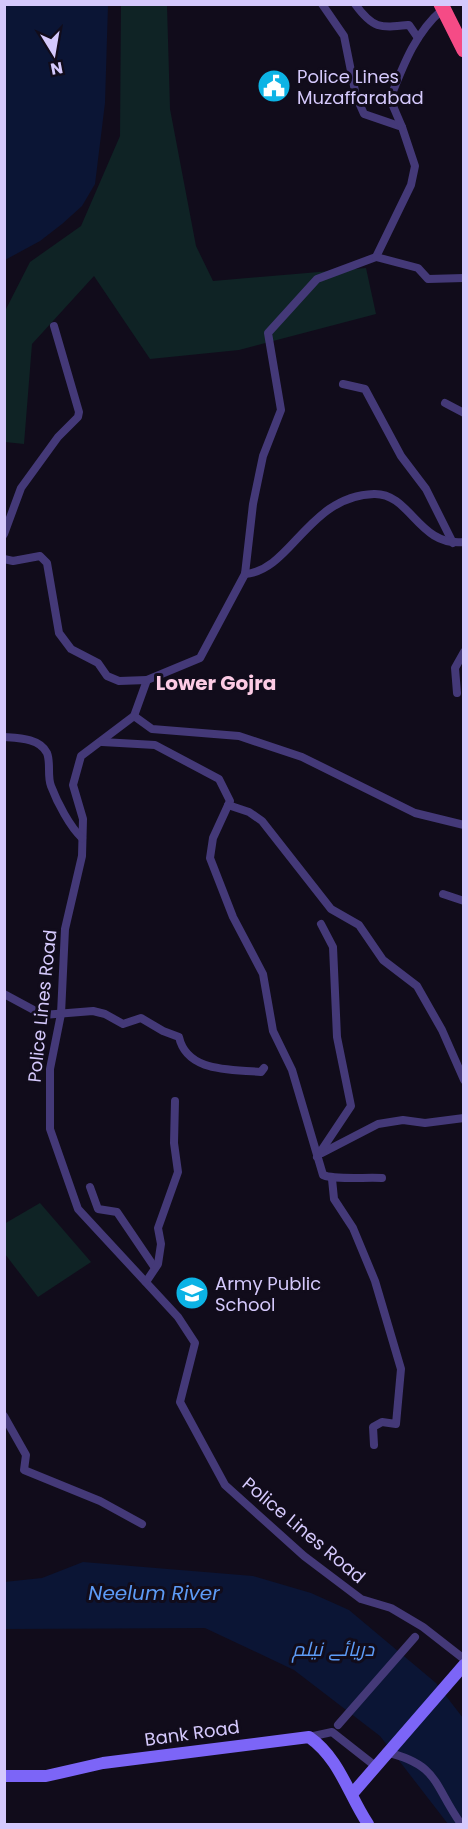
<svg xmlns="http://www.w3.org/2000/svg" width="468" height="1829" viewBox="0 0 468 1829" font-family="Poppins,Cairo,sans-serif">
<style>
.green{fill:#0f2325}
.water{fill:#0b1535}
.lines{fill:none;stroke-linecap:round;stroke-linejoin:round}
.street{stroke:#443978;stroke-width:8}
.secondary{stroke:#7c65f7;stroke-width:12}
.highway{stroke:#f54b86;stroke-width:15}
.labels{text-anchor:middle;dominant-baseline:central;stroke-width:6;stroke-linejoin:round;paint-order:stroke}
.poi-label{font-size:18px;fill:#d5c9fc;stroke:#110c1b;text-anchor:start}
.street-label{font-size:18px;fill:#d5c9fc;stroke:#110c1b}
.neighbourhood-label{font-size:20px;font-weight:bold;fill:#fccbe4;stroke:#110c1b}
.water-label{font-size:20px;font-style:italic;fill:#5d9bf6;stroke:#110c1b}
</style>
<rect width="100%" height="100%" fill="#110c1b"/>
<g class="green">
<polygon points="121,5 167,5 170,109 196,246 213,281 366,268 376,314 239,350 150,359 94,276 32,344 24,444 5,442 5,311 30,262 81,226 120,136"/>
<polygon points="40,1203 91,1262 38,1297 5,1254 4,1224"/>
</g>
<g class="water">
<polygon points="5,4 108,5 105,103 95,184 82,206 62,224 40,241 5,260"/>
<polygon points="83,1562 253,1576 311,1593 349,1610 436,1683 463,1718 463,1824 448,1824 380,1736 294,1670 205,1628 5,1629 4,1582 42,1578"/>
</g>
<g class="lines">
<g class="street">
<polyline points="322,4 344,36 356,96 364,114 402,127 415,166 411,185 376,257 317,279 268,333 281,410 263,456 253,504 245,574 200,658 147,680 134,716 81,756 73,785 83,819 82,856 65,929 61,1014 50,1069 50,1129 78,1209 178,1317 195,1343 180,1402 225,1485 304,1556 361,1599 391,1608 423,1627 464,1659"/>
<path d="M 355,4 C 373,29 380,28 409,25 L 418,38"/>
<path d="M 402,127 L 390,99 C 403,66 415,33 442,10"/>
<polyline points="376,257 418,268 428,279 464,278"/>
<polyline points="343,384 365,389 401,456 426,489 453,543"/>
<polyline points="445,403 464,413"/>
<polyline points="4,534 21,488 58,437 78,417 79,412 54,326"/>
<polyline points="4,559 13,561 40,556 47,563 59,633 71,649 98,663 107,676 119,681 147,680"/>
<path d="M 245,574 C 291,571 308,496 374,494 C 411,493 418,547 464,542"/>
<polyline points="457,693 455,668 464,652"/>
<polyline points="134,716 152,729 239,736 302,757 415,813 464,825"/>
<path d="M 4,737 C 18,738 40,738 47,753 C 51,763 47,776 51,786 C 57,802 70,827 82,838"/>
<path d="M 102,742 L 155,745 L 219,779 L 230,801 L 213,838 L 210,858 L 233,917 L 263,974 L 273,1031 L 292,1070 L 323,1175 C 334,1180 366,1177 382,1178"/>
<polyline points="228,805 249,812 262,821 331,909 359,925 383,960 417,986 442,1030 464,1080"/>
<polyline points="443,894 464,901"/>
<path d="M 4,994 L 43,1015 L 93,1011 L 105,1014 L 123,1024 L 141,1018 L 163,1031 L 179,1037 C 187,1073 232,1069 261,1072 L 264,1068"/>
<polyline points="322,1153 378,1124 403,1120 425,1123 464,1118"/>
<polyline points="317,1157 351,1106 337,1037 333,947 321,924"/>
<polyline points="332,1179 334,1199 353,1228 375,1281 401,1369 396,1424 382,1422 373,1427 374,1445"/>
<polyline points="90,1187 98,1209 117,1212 155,1268"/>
<polyline points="146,1282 158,1264 161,1244 158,1228 178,1172 174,1143 175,1101"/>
<polyline points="4,1416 26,1455 24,1470 100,1501 142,1524"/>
<polyline points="338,1725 415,1637"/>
<polyline points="309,1737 332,1732 374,1765"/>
<path d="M 386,1752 C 439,1765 433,1784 461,1824"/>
</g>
<g class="secondary">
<path d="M 4,1776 L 46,1776 L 103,1763 L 309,1737 C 340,1759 348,1794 368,1824"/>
<polyline points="352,1794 464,1665"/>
</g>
<polyline class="highway" points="441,4 464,50"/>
</g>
<defs>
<g id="civic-disc" transform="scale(1.725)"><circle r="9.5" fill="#0cb3e5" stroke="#110c1b"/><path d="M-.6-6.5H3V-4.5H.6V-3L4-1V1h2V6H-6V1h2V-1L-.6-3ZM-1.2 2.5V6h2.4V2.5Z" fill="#fff"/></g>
<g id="school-disc" transform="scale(1.725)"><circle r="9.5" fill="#0cb3e5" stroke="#110c1b"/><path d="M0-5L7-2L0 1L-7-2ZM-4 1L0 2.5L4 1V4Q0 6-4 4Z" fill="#fff"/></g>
</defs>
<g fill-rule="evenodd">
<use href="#civic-disc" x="274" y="86"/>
<use href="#school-disc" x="192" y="1293"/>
</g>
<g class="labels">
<g class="poi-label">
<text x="297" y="76">Police Lines<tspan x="297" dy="21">Muzaffarabad</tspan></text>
<text x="215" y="1283">Army Public<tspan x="215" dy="21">School</tspan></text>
</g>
<g class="street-label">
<text transform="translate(42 1006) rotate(-84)">Police Lines Road</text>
<text transform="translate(304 1530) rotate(40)">Police Lines Road</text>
<text transform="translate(192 1733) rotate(-8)">Bank Road</text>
</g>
<g class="neighbourhood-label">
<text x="216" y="683">Lower Gojra</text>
</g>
<g class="water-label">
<text x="154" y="1593">Neelum River</text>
<text x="333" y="1649">دریائے نیلم</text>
</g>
</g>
<rect width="468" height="1829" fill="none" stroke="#d5c9fc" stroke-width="12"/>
<g transform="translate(54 54) rotate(169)" stroke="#110c1b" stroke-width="4.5" paint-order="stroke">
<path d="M0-4.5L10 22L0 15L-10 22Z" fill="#d5c9fc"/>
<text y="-9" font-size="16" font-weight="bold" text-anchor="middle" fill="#d5c9fc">N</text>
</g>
</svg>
